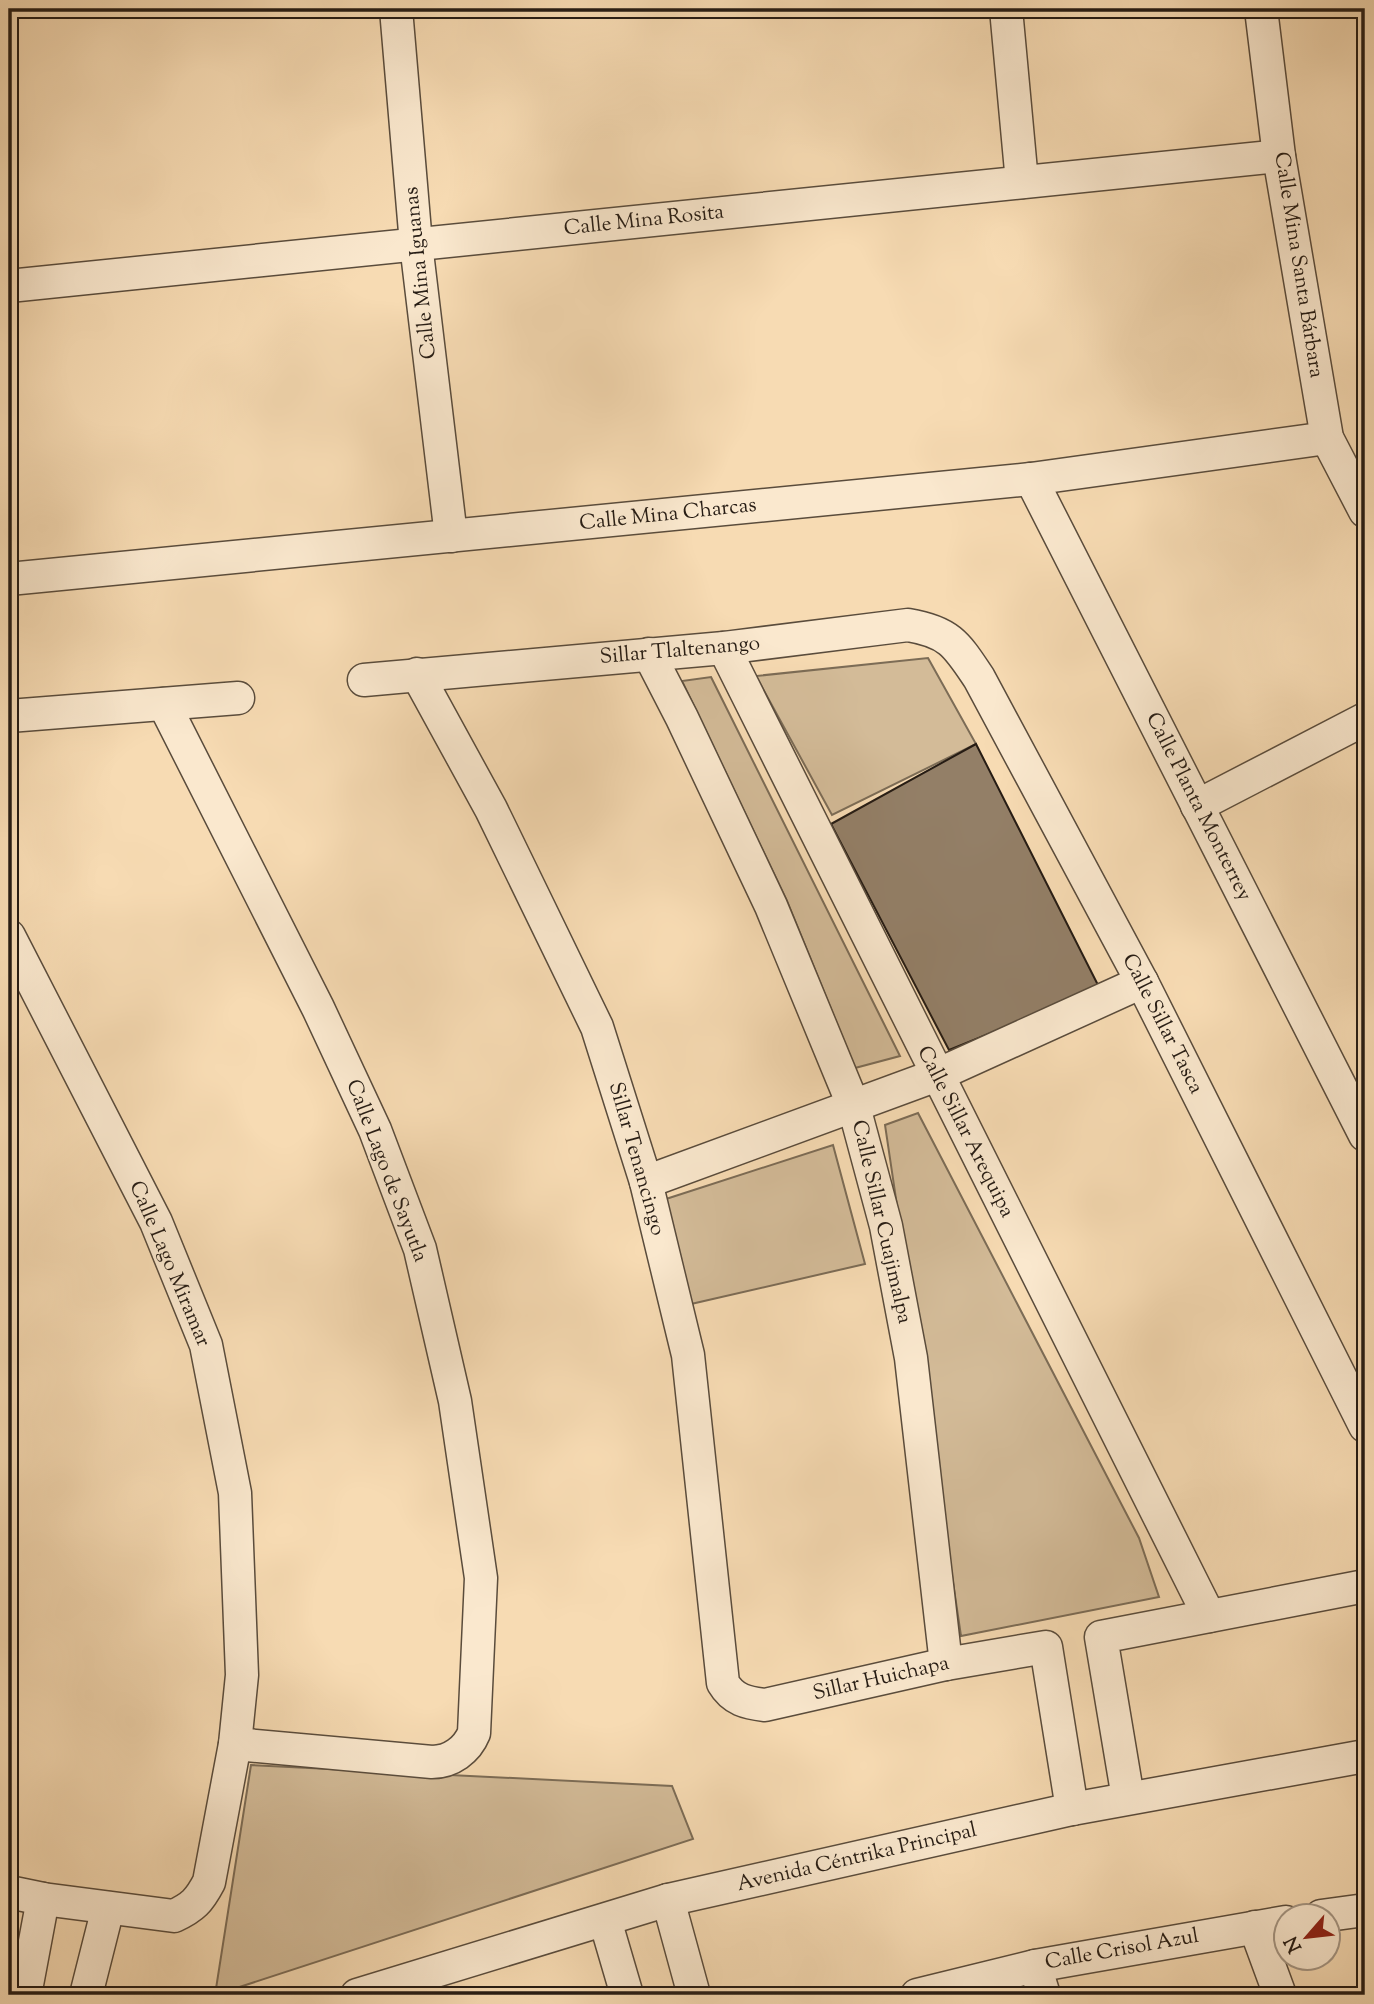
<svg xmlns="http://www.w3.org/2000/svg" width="1374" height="2004" viewBox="0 0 1374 2004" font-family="'Sorts Mill Goudy',serif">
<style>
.green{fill:#d3bb98;stroke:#7c6c56;stroke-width:2}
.building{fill:#937f67;stroke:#261c14;stroke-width:2}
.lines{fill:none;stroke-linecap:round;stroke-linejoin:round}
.minor-casing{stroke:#5a4c3c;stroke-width:35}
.minor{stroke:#fae8ce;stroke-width:32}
.labels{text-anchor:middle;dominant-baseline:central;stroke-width:5;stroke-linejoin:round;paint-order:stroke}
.street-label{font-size:21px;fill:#261c14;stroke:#fae8ce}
</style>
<rect width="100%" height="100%" fill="#f7dbb3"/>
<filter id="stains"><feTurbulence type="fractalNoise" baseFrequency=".00286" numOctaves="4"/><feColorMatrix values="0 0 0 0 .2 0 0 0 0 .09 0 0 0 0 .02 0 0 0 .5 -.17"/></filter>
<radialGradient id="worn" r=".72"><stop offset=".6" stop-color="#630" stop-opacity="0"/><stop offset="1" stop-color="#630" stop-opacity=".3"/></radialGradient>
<g class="green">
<polygon points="928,658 976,744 832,815 756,676"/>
<polygon points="711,677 900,1056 855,1068 787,901 682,681"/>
<polygon points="918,1113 1139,1538 1159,1597 961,1636 885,1125"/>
<polygon points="833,1145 865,1264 691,1304 666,1199"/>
<polygon points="251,1765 672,1786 693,1839 215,1995"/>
</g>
<polygon class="building" points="976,744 1100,989 949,1050 831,824"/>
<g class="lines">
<g class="minor-casing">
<g id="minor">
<polyline points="396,9 416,244 451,536"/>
<polyline points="1006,9 1022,182"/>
<polyline points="1261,9 1279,156 1327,438 1365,511"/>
<polyline points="9,286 1279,156"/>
<polyline points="1031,479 1365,1135"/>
<polyline points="9,579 1031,479 1327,438"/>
<polyline points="724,648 1209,1616"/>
<polyline points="649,654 682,718 771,906 854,1107 886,1226 911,1358 946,1664"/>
<path d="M 417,674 L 491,809 L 597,1027 L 646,1182 L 688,1355 L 723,1683 C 733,1700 747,1703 765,1705 L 946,1664 L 1046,1647 L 1072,1809"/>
<path d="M 364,680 L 724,648 L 908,625 C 950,632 957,645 979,678 L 1142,982 L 1365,1426"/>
<path d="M 164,704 L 318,1008 L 375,1130 L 420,1249 L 455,1401 L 481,1578 L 474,1733 C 467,1750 451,1762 432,1762 L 235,1744"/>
<polyline points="9,716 238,698"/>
<polyline points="1197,806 1365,719"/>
<path d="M 9,936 L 156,1222 L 206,1345 L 235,1493 L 242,1675 L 235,1744 L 209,1882 C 199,1901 193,1907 174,1916 L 43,1899 L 9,1892"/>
<polyline points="646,1182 937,1075 1142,982"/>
<polyline points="1128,1798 1101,1637 1365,1586"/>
<polyline points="668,1900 694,1995"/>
<polyline points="1321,1916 1365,1910"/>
<polyline points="605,1920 627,1995"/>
<polyline points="1255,1927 1280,1995"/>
<polyline points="1035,1966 1044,1995"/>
<polyline points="25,1995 43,1899"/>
<polyline points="86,1995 108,1908"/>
<polyline points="357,1995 668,1900 1072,1809 1365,1756"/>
<polyline points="917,1995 1035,1966 1286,1922"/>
</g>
</g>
<use href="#minor" class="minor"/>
</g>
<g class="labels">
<g class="street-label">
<text transform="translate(644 221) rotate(-6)">Calle Mina Rosita</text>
<text transform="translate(1298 265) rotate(81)">Calle Mina Santa Bárbara</text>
<text transform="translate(421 273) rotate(-96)">Calle Mina Iguanas</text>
<text transform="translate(668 515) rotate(-6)">Calle Mina Charcas</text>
<text transform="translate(680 651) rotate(-5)">Sillar Tlaltenango</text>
<text transform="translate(1198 807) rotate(63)">Calle Planta Monterrey</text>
<text transform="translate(1162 1024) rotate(63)">Calle Sillar Tasca</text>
<text transform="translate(965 1132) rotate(63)">Calle Sillar Arequipa</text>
<text transform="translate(636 1159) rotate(74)">Sillar Tenancingo</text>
<text transform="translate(386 1171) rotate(69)">Calle Lago de Sayutla</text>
<text transform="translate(881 1222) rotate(77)">Calle Sillar Cuajimalpa</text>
<text transform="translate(169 1264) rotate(67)">Calle Lago Miramar</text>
<text transform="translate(881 1679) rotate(-13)">Sillar Huichapa</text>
<text transform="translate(857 1858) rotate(-13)">Avenida Céntrika Principal</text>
<text transform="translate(1122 1950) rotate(-10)">Calle Crisol Azul</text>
</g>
</g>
<rect width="1374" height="2004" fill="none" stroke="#f7dbb3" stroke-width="35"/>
<rect x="10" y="10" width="1353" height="1983" fill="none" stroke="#261c14" stroke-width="3.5"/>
<rect x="18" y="18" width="1339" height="1969" fill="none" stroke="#261c14" stroke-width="2"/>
<g transform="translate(1307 1937) rotate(242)"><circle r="33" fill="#fae8ce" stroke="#a59684" stroke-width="2"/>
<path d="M0-5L12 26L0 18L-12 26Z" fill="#8f2418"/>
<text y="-10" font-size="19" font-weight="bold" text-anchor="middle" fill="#261c14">N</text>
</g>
<rect width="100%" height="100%" filter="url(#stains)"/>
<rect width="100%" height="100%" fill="url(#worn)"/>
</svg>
